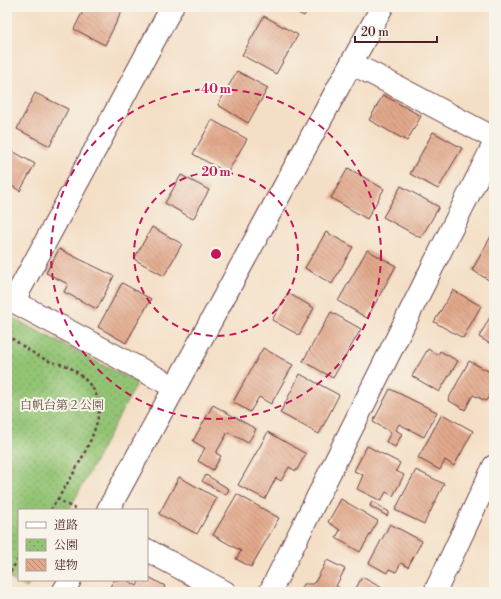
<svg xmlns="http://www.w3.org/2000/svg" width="501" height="599" viewBox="0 0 501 599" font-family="'Libre Bodoni','Noto Serif JP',serif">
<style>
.park{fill:url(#park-dots);stroke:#6e7250}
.building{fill:url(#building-back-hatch)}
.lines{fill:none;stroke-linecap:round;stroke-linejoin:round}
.street-casing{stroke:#643c42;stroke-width:24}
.secondary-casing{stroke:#643c42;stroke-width:24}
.path{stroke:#643c42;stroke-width:2.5;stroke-dasharray:3 3;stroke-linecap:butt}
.street{stroke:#fff;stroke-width:22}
.secondary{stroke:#fff;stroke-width:22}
.ring{fill:none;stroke:#c2185b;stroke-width:2;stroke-dasharray:7 5}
.labels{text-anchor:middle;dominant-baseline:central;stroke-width:4;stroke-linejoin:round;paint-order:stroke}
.park-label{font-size:12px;fill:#605141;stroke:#f7f3e8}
.centre{fill:#c2185b;stroke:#f7f3e8;stroke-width:2}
.ring-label{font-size:12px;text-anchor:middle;font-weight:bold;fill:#c2185b;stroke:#f7f3e8;stroke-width:4;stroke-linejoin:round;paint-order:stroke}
</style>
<defs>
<pattern id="park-dots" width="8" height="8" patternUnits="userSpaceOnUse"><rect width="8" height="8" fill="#93c474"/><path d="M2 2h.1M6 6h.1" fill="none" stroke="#7a9f5f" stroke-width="1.8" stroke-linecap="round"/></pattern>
<pattern id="building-back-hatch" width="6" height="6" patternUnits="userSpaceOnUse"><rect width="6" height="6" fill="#e2a88b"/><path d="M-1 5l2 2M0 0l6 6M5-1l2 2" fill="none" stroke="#b98872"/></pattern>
</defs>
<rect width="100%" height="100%" fill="#f7f3e8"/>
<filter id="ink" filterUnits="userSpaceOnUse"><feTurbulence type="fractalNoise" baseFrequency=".025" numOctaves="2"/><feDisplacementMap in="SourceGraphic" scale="8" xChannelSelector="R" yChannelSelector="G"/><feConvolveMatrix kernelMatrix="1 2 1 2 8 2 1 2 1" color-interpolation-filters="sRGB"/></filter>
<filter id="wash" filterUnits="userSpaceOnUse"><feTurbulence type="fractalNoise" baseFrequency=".012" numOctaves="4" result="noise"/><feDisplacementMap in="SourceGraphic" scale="16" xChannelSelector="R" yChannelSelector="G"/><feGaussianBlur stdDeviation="0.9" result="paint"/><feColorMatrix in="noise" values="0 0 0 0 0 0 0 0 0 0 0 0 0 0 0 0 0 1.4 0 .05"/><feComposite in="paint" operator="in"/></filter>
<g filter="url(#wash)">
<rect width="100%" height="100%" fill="#f4dfc6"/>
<polygon class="park" points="7,315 137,383 69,510 19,510 19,580 32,580 27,588 7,577"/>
<g id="blocks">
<g class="building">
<polygon points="85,7 124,7 105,45 74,29"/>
<polygon points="287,7 309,7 304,16"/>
<polygon points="264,16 298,35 276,74 242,55"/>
<polygon points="237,71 268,88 248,123 218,105"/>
<polygon points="35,93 68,109 50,146 17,129"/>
<polygon points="383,95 421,116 407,141 369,120"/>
<polygon points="212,120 247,139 227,173 193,154"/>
<polygon points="433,132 462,148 438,189 410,174"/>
<polygon points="7,148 35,164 20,191 7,183"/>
<polygon points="348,168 384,189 367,219 331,198"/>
<polygon points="181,175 209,190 193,219 165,203"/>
<polygon points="401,186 439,207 421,238 383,217"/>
<polygon points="152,227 182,244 164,276 134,259"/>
<polygon points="494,231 494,278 492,282 472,270"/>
<polygon points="326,232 353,247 332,284 305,268"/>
<polygon points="59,249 114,276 97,309 64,292 68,284 46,273"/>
<polygon points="367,250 396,266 367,318 338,301"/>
<polygon points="122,283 151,299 126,343 98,327"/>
<polygon points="453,290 481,306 463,338 434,322"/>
<polygon points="288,293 314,308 299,335 272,320"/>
<polygon points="494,310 494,346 479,337"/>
<polygon points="331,312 361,329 333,378 303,361"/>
<polygon points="263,348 293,365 271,404 259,397 250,412 233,402"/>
<polygon points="428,349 438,355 440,351 458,361 439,392 412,376"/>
<polygon points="469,361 494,374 494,387 486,401 473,395 465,410 448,400"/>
<polygon points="300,374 339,395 319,434 280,413"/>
<polygon points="390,389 437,412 424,437 399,424 396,430 402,434 395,447 386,442 391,432 373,422"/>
<polygon points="213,405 256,429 248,443 228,432 216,453 221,456 213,470 198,461 205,448 193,441"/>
<polygon points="442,414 473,431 454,466 445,460 440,470 418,458"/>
<polygon points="268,432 306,454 296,471 289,467 281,481 276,478 265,499 238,485"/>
<polygon points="367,446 400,463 396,471 404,475 393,496 386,492 381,501 357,489 363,475 354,471"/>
<polygon points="416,470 444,484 424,524 395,510"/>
<polygon points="206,475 229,489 226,495 202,481"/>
<polygon points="179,477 217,498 197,534 159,514"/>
<polygon points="237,494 279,518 251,567 236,559 241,551 213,535"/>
<polygon points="341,499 378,521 360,552 336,538 340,530 328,522"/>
<polygon points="372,501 389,512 387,516 370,506"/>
<polygon points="390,524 422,541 408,567 401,563 396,572 389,569 387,573 369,563"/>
<polygon points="327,560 345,569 336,586 345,591 344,592 299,592 304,584 314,584"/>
<polygon points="147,576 165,586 162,592 107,592 114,580 127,580 137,586 140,580 147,580"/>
<polygon points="362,577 382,588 379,592 354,592"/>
</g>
</g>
</g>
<g filter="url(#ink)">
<use href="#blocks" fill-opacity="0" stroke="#643c42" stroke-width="1"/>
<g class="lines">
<g class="street-casing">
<g id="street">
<polyline points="352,64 373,74 494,138"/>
<polyline points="7,298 174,387"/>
<polyline points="13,302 172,7"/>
<polyline points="147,550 225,592"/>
<polyline points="270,592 494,144"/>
<polyline points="435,592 494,466"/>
</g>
</g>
<g class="secondary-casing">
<g id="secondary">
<polyline points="108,510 382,7"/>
<polyline points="63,592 70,580"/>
</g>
</g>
<g class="path">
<path d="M 7,335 C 20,344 34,355 49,361 C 56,364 66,364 72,369 C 83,376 98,390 99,405 C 100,436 67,483 51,510"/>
<polyline points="57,499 77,510"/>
<polyline points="7,577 19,558"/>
</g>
<use href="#street" class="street"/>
<use href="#secondary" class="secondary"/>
</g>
</g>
<g class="ring">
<circle cx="216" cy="254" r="82"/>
<circle cx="216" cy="254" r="165"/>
</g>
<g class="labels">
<g class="park-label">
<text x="62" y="405">白帆台第２公園</text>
</g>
</g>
<circle cx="216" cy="254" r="6" class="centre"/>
<g class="ring-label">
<text x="216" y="93">40 m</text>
<text x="216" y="176">20 m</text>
</g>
<rect width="501" height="599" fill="none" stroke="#f7f3e8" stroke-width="24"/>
<rect x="18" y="509" width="130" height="72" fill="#f7f3e8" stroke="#b29e9c"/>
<rect x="26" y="522" width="20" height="6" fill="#ffffff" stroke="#b29e9c"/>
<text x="54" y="529" font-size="12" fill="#4a1f2b">道路</text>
<rect x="26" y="539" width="20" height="12" fill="url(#park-dots)" stroke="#b29e9c"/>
<text x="54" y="549" font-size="12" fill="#4a1f2b">公園</text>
<rect x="26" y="559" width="20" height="12" fill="url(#building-back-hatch)" stroke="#b29e9c"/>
<text x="54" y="569" font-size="12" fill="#4a1f2b">建物</text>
<path d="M355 36v6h82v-6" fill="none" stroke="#4a1f2b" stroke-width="2"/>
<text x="361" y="36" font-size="12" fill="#4a1f2b" stroke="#f7f3e8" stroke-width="3" paint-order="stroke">20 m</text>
</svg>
